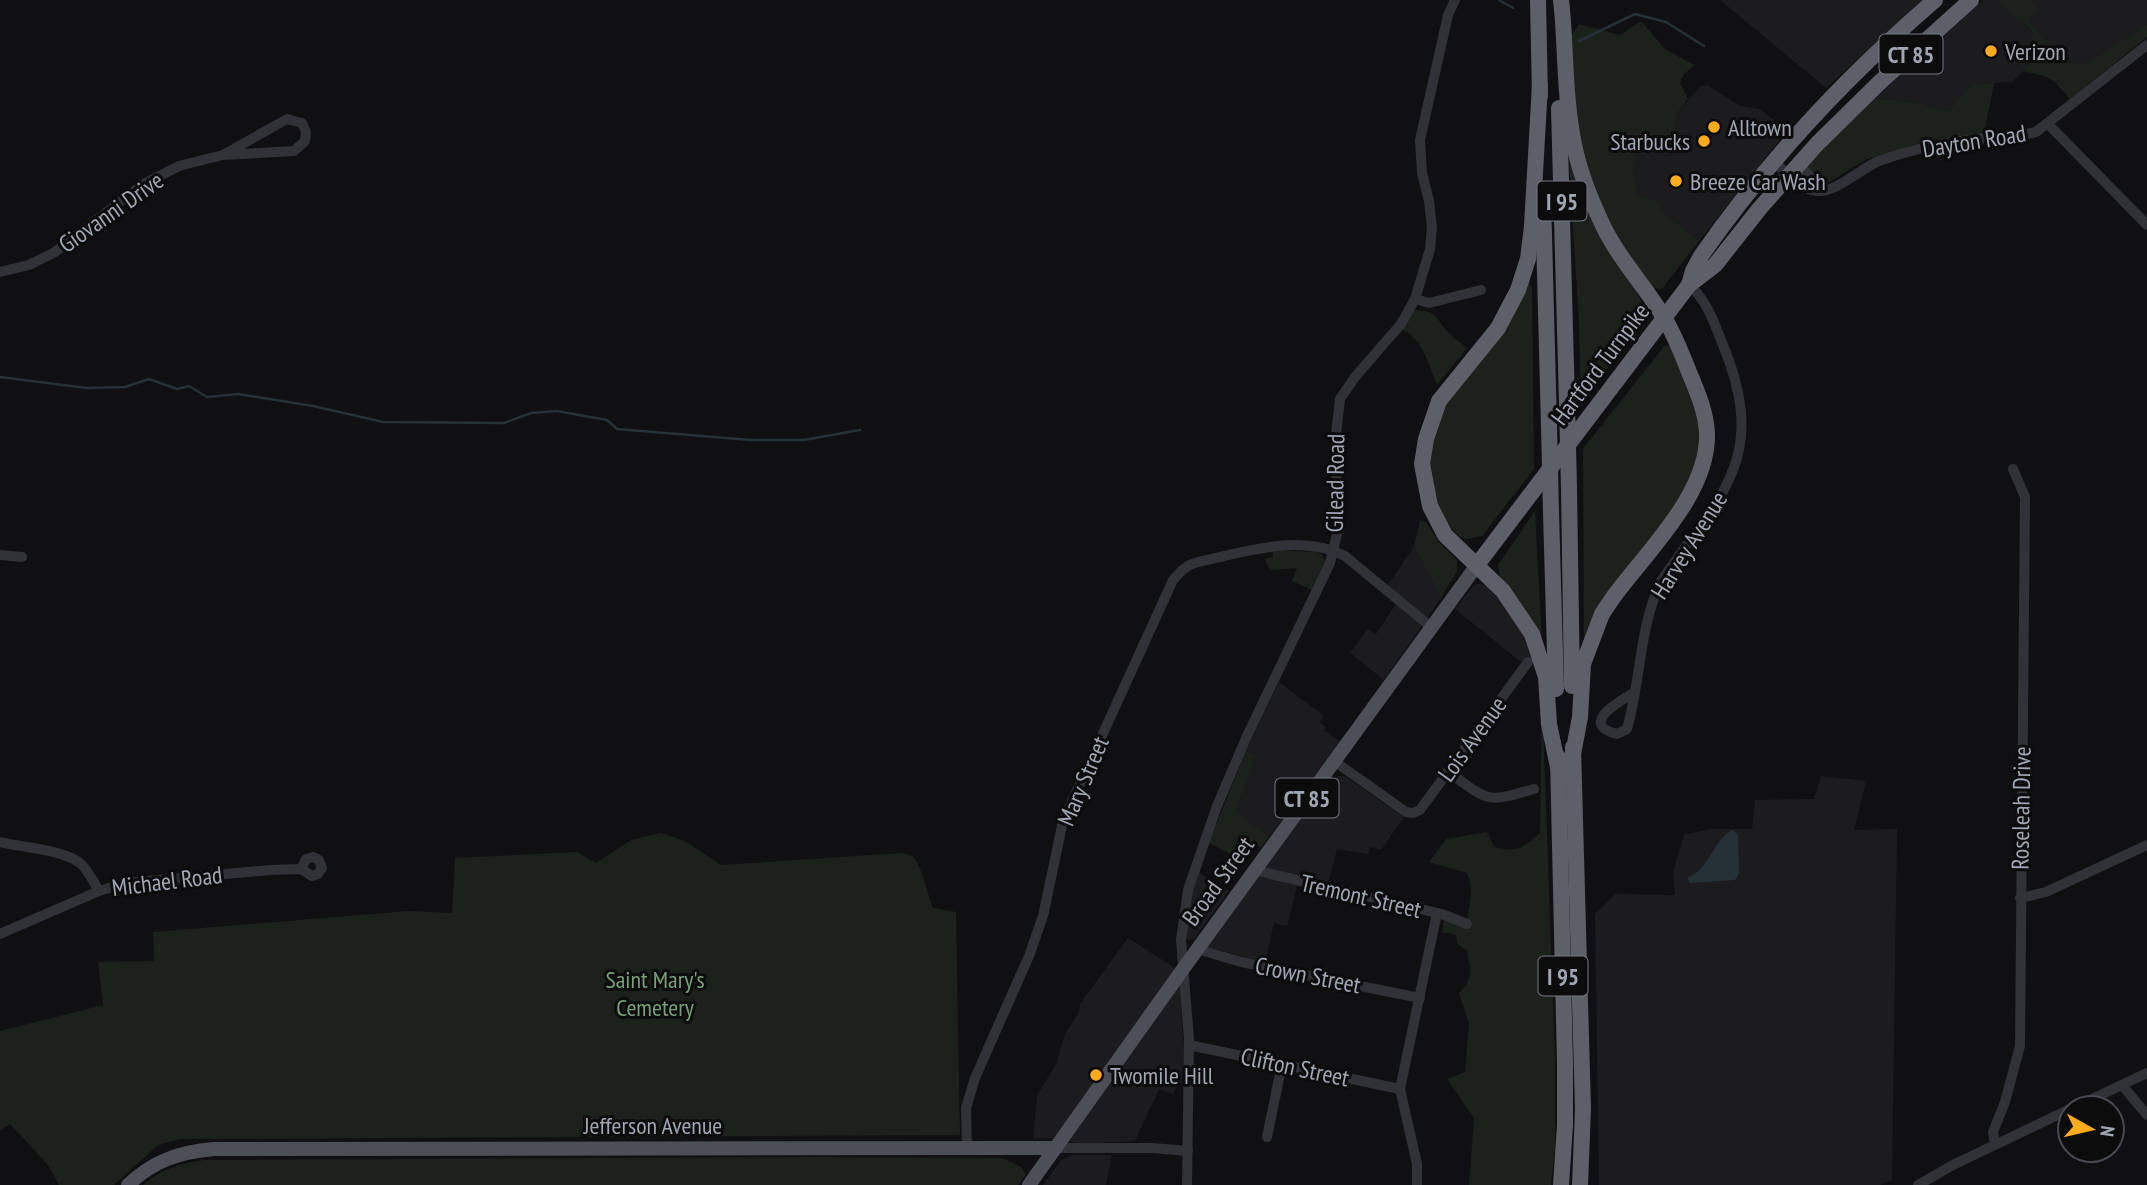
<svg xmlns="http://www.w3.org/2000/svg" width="2147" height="1185" viewBox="0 0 2147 1185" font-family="'PT Sans Narrow',sans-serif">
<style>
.built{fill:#1c1c1f}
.green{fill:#1a221b}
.water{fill:#263037}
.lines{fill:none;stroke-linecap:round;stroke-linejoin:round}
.stream{stroke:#263037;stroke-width:2.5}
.minor{stroke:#313237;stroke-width:10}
.major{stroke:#4d4f57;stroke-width:14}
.highway{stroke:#5d6069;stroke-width:16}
.highway-bridge{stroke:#5d6069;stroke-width:16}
.poi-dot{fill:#ffab1c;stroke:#0c0c0d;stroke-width:2.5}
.labels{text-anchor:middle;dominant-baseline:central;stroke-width:6;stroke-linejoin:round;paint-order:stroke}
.shield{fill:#0c0c0d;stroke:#747882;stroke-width:2}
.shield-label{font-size:23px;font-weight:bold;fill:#a0a7b4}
.poi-label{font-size:24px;fill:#a0a7b4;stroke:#0c0c0d;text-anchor:start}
.street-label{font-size:24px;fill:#a0a7b4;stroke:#0c0c0d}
.park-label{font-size:24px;fill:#75a177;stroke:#0c0c0d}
</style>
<rect width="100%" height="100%" fill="#101012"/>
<g class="built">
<polygon points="1720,0 1922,0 1826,88"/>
<polygon points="1983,0 1997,0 2020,19 2035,35 2031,39 2044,50 2012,82 1973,84 1950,111 1920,103 1875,98"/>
<polygon points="2030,0 2147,0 2147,24 2088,64 2070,63 2052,42 2048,46 2028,20 2037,10"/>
<polygon points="1708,85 1740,106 1760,109 1787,131 1699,241 1664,213 1656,201 1638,195 1633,169 1637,143 1673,143 1675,117 1699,87"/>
<polygon points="1414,546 1441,598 1384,680 1350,653 1368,629 1376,634 1396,604 1383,593"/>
<polygon points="1480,584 1488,586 1514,616 1534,656 1521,662 1455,609 1474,585"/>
<polygon points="1279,682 1324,716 1320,722 1326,727 1324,730 1340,741 1269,837 1236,811 1256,756 1246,751"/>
<polygon points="1340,776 1346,777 1404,817 1381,850 1370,847 1368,854 1337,849 1326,892 1297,886 1287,926 1274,923 1265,963 1209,947 1208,944 1330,779"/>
<polygon points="1821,776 1866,781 1854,830 1897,829 1892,1180 1880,1185 1599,1185 1595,914 1615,894 1675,895 1673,872 1684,835 1710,829 1752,829 1755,800 1814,799"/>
<polygon points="1198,872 1229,891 1194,939 1189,940 1185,938 1186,917"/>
<polygon points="1128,938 1175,968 1178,964 1184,1048 1184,1086 1178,1084 1173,1094 1159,1089 1135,1141 1082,1144 1050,1138 1033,1139 1037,1096 1056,1064 1065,1034 1079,1012 1080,1004"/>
<polygon points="1072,1155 1112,1155 1106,1185 1043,1185 1061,1160"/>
</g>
<g class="green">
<polygon points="1997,0 2030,0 2038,10 2028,20 2048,45 2052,42 2070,63 2088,63 2147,24 2147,37 2070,99 2054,81 2044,76 2023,71 2044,50 2030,38 2035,35 2020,19 2015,18"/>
<polygon points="1641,21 1666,50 1695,65 1684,74 1680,83 1688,99 1675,117 1674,144 1638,143 1633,169 1638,195 1656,201 1664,213 1699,241 1662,289 1652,288 1644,281 1597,202 1584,162 1574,107 1571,37 1579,24 1620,35"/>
<polygon points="1994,83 1984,134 1929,140 1865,160 1828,183 1823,183 1808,168 1808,163 1875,98 1920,103 1949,111 1973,84"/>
<polygon points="1569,163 1573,164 1644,307 1643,318 1631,337 1581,404 1579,323"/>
<polygon points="1527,283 1530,283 1532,288 1534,469 1482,536 1466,539 1460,537 1452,529 1440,511 1433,492 1429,471 1429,447 1443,407"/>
<path d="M 1413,310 C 1440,311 1433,317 1449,333 C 1454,339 1461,343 1467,348 L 1437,385 C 1429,365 1423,340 1402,329 Z"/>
<path d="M 1665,345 L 1670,346 C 1684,379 1703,412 1700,448 C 1699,458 1694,470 1691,480 L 1584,644 L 1583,449 Z"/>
<polygon points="1535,511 1542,641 1500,578 1498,565"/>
<polygon points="1420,521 1426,522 1439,542 1457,560 1457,571 1441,598 1414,546"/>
<polygon points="1272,550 1317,552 1322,555 1325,562 1312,590 1292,581 1297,568 1274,570 1269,568 1265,559 1273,557"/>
<path d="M 1542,693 L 1555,1059 L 1555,1149 L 1551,1185 L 1469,1185 L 1474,1118 L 1447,1079 L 1465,1072 L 1469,1024 L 1459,993 C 1474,978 1471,971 1467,951 L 1457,943 L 1456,935 L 1442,932 L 1444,920 L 1467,920 C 1470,904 1474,888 1467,873 L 1429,862 L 1446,839 L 1487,832 L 1494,847 C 1518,853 1522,848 1540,833 Z"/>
<polygon points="1246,751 1256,756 1236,811 1269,837 1261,848 1250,841 1236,857 1209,843"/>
<path d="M 661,833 L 685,841 L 721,865 L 901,853 C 905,854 909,854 912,856 C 921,862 928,896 933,908 L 956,912 L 960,1135 L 181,1139 L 158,1145 L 114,1185 L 59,1185 L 48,1165 L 10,1124 L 0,1131 L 0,1031 L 103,1005 L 98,962 L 154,961 L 153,932 L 408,911 L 452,913 L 455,858 L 577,852 L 596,863 L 631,840 Z"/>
<path d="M 814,1157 L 1002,1158 L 1021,1167 L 1026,1174 L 1018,1185 L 143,1185 C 161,1169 181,1163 204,1160 Z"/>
</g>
<path class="water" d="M 1733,830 L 1738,835 L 1739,873 L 1735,880 L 1689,883 L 1688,877 C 1710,870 1712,840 1733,830 Z"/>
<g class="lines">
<g class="stream">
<polyline points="1499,0 1513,8"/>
<polyline points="1579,41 1635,14 1666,22 1704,46"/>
<polyline points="0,377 87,388 125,387 149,379 177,389 189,386 207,397 238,394 313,406 383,422 504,423 531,413 557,411 607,420 617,429 750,440 804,440 860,430"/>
</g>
<g class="minor">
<polyline points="2048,124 2147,225"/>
<path d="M 1773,161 C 1785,171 1801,190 1817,191 C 1836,193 1861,168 1879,161 C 1912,149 1952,141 1988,138 C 2005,137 2019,137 2036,132 L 2147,45"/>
<polyline points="1801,161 1804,170 1823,190"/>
<polyline points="0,272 29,265 55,252 142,185 179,166 223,155 294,151 305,141 306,132 302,123 287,119 223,155"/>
<polyline points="1415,299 1429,303 1481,290"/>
<polyline points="0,555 22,557"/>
<path d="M 1635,692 C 1622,700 1577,724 1617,734 L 1627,729 C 1641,680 1639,628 1661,581 C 1722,494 1769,457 1723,345 C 1714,323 1707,300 1689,285"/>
<polyline points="1334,761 1406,812 1413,813 1420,810 1528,662"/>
<path d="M 1449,772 C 1489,802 1486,803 1534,789"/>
<path d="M 0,842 C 21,847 64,850 80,863 C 88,870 93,881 99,891"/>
<polyline points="1254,870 1442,914 1467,924"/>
<polyline points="2020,898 2046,892 2147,845"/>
<polyline points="0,934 99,891 126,883 270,870 301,869 312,876 318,874 322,868 319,860 313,857 306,859 301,869"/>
<polyline points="1197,949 1241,962 1420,998"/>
<polyline points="1189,1045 1400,1089"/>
<polyline points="2122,1085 2147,1115"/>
<polyline points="2073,1108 2147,1073"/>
<polyline points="1267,1137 1282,1064"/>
<polyline points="1995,1144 1993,1132 2005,1102 2020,1046 2025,497 2013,469"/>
<path d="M 967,1148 L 966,1108 L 975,1078 L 1029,956 L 1043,916 L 1063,821 L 1173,580 C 1181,571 1186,565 1198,562 C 1244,552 1300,533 1345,556 L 1431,627"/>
<polyline points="1056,1148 1152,1148 1188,1151"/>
<polyline points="1187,1185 1189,1039 1181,940 1188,890 1217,806 1247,736 1330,563 1337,534 1336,435 1340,399 1355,377 1401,324 1415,299 1430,249 1432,227 1429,201 1422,173 1420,140 1448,15 1455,0"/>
<polyline points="1417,1185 1417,1164 1400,1089 1437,913"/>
<polyline points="1918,1185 1953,1165 2070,1109"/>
</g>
<g class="major">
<path d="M 128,1185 C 153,1161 179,1152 214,1149 L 1056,1148"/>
<polyline points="1029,1185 1183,969 1477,565"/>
</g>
<g class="highway">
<polyline points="1538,0 1540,96"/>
<path d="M 1561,0 C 1566,42 1564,85 1571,127 C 1575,158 1586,189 1599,217 C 1615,255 1644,284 1665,319 C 1675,336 1682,354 1689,372 C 1697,391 1706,412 1707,433 C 1709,494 1646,552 1612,599 L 1602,614 L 1583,664 L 1580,717 L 1573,754"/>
<polyline points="1540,85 1532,226 1528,259 1518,290 1498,328 1439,401 1426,439 1422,464 1430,506 1445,535 1503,591 1532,634 1546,677 1549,724 1558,767"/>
<polyline points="1559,108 1567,403"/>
<polyline points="1543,198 1549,426"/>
<path d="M 1689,285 L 1693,271 L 1701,256 C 1767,161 1848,75 1935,0"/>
<polyline points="1569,489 1572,686"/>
<polyline points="1551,512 1556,689"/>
<polyline points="1477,565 1689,285 1715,265 1760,208 1817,144 1879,83 1971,0"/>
<polyline points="1573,747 1583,1109 1580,1185"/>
<polyline points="1558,757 1565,1064 1565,1125 1561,1185"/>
</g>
<g class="highway-bridge">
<polyline points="1567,403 1569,489"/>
<polyline points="1549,426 1551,512"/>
</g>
</g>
<g class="poi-dot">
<circle cx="1991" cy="51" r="7"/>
<circle cx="1714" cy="127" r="7"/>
<circle cx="1704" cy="141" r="7"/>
<circle cx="1676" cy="181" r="7"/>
<circle cx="1096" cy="1075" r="7"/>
</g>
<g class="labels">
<g class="shield">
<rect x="1879.5" y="34.5" width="63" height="39" rx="5"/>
<rect x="1537.5" y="181.5" width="49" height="39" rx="5"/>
<rect x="1275.5" y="778.5" width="63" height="39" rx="5"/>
<rect x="1538.5" y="956.5" width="49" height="39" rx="5"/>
</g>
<g class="shield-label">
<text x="1911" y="54">CT 85</text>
<text x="1562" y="201">I 95</text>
<text x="1307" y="798">CT 85</text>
<text x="1563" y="976">I 95</text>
</g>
<g class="poi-label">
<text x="2005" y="51">Verizon</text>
<text x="1728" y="127">Alltown</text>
<text x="1690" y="141" text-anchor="end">Starbucks</text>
<text x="1690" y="181">Breeze Car Wash</text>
<text x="1110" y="1075">Twomile Hill</text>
</g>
<g class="street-label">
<text transform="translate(1974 141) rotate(-9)">Dayton Road</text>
<text transform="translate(111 212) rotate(-35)">Giovanni Drive</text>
<text transform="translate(1600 364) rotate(-53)">Hartford Turnpike</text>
<text transform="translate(1335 483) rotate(-89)">Gilead Road</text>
<text transform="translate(1689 545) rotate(-58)">Harvey Avenue</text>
<text transform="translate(1472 739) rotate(-54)">Lois Avenue</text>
<text transform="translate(1083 781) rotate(-67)">Mary Street</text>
<text transform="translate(2021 808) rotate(-89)">Roseleah Drive</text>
<text transform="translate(167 881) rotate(-7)">Michael Road</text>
<text transform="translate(1218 881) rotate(-54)">Broad Street</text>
<text transform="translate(1361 896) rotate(13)">Tremont Street</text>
<text transform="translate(1308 975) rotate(11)">Crown Street</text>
<text transform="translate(1295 1067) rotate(12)">Clifton Street</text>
<text x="653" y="1125">Jefferson Avenue</text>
</g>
<g class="park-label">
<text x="655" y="979">Saint Mary's<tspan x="655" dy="28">Cemetery</tspan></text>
</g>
</g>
<g transform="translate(2091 1129) rotate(98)"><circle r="33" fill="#0c0c0d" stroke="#474a50" stroke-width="2"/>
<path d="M0-5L12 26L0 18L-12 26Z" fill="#ffab1c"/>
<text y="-10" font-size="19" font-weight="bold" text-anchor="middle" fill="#a0a7b4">N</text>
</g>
</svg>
